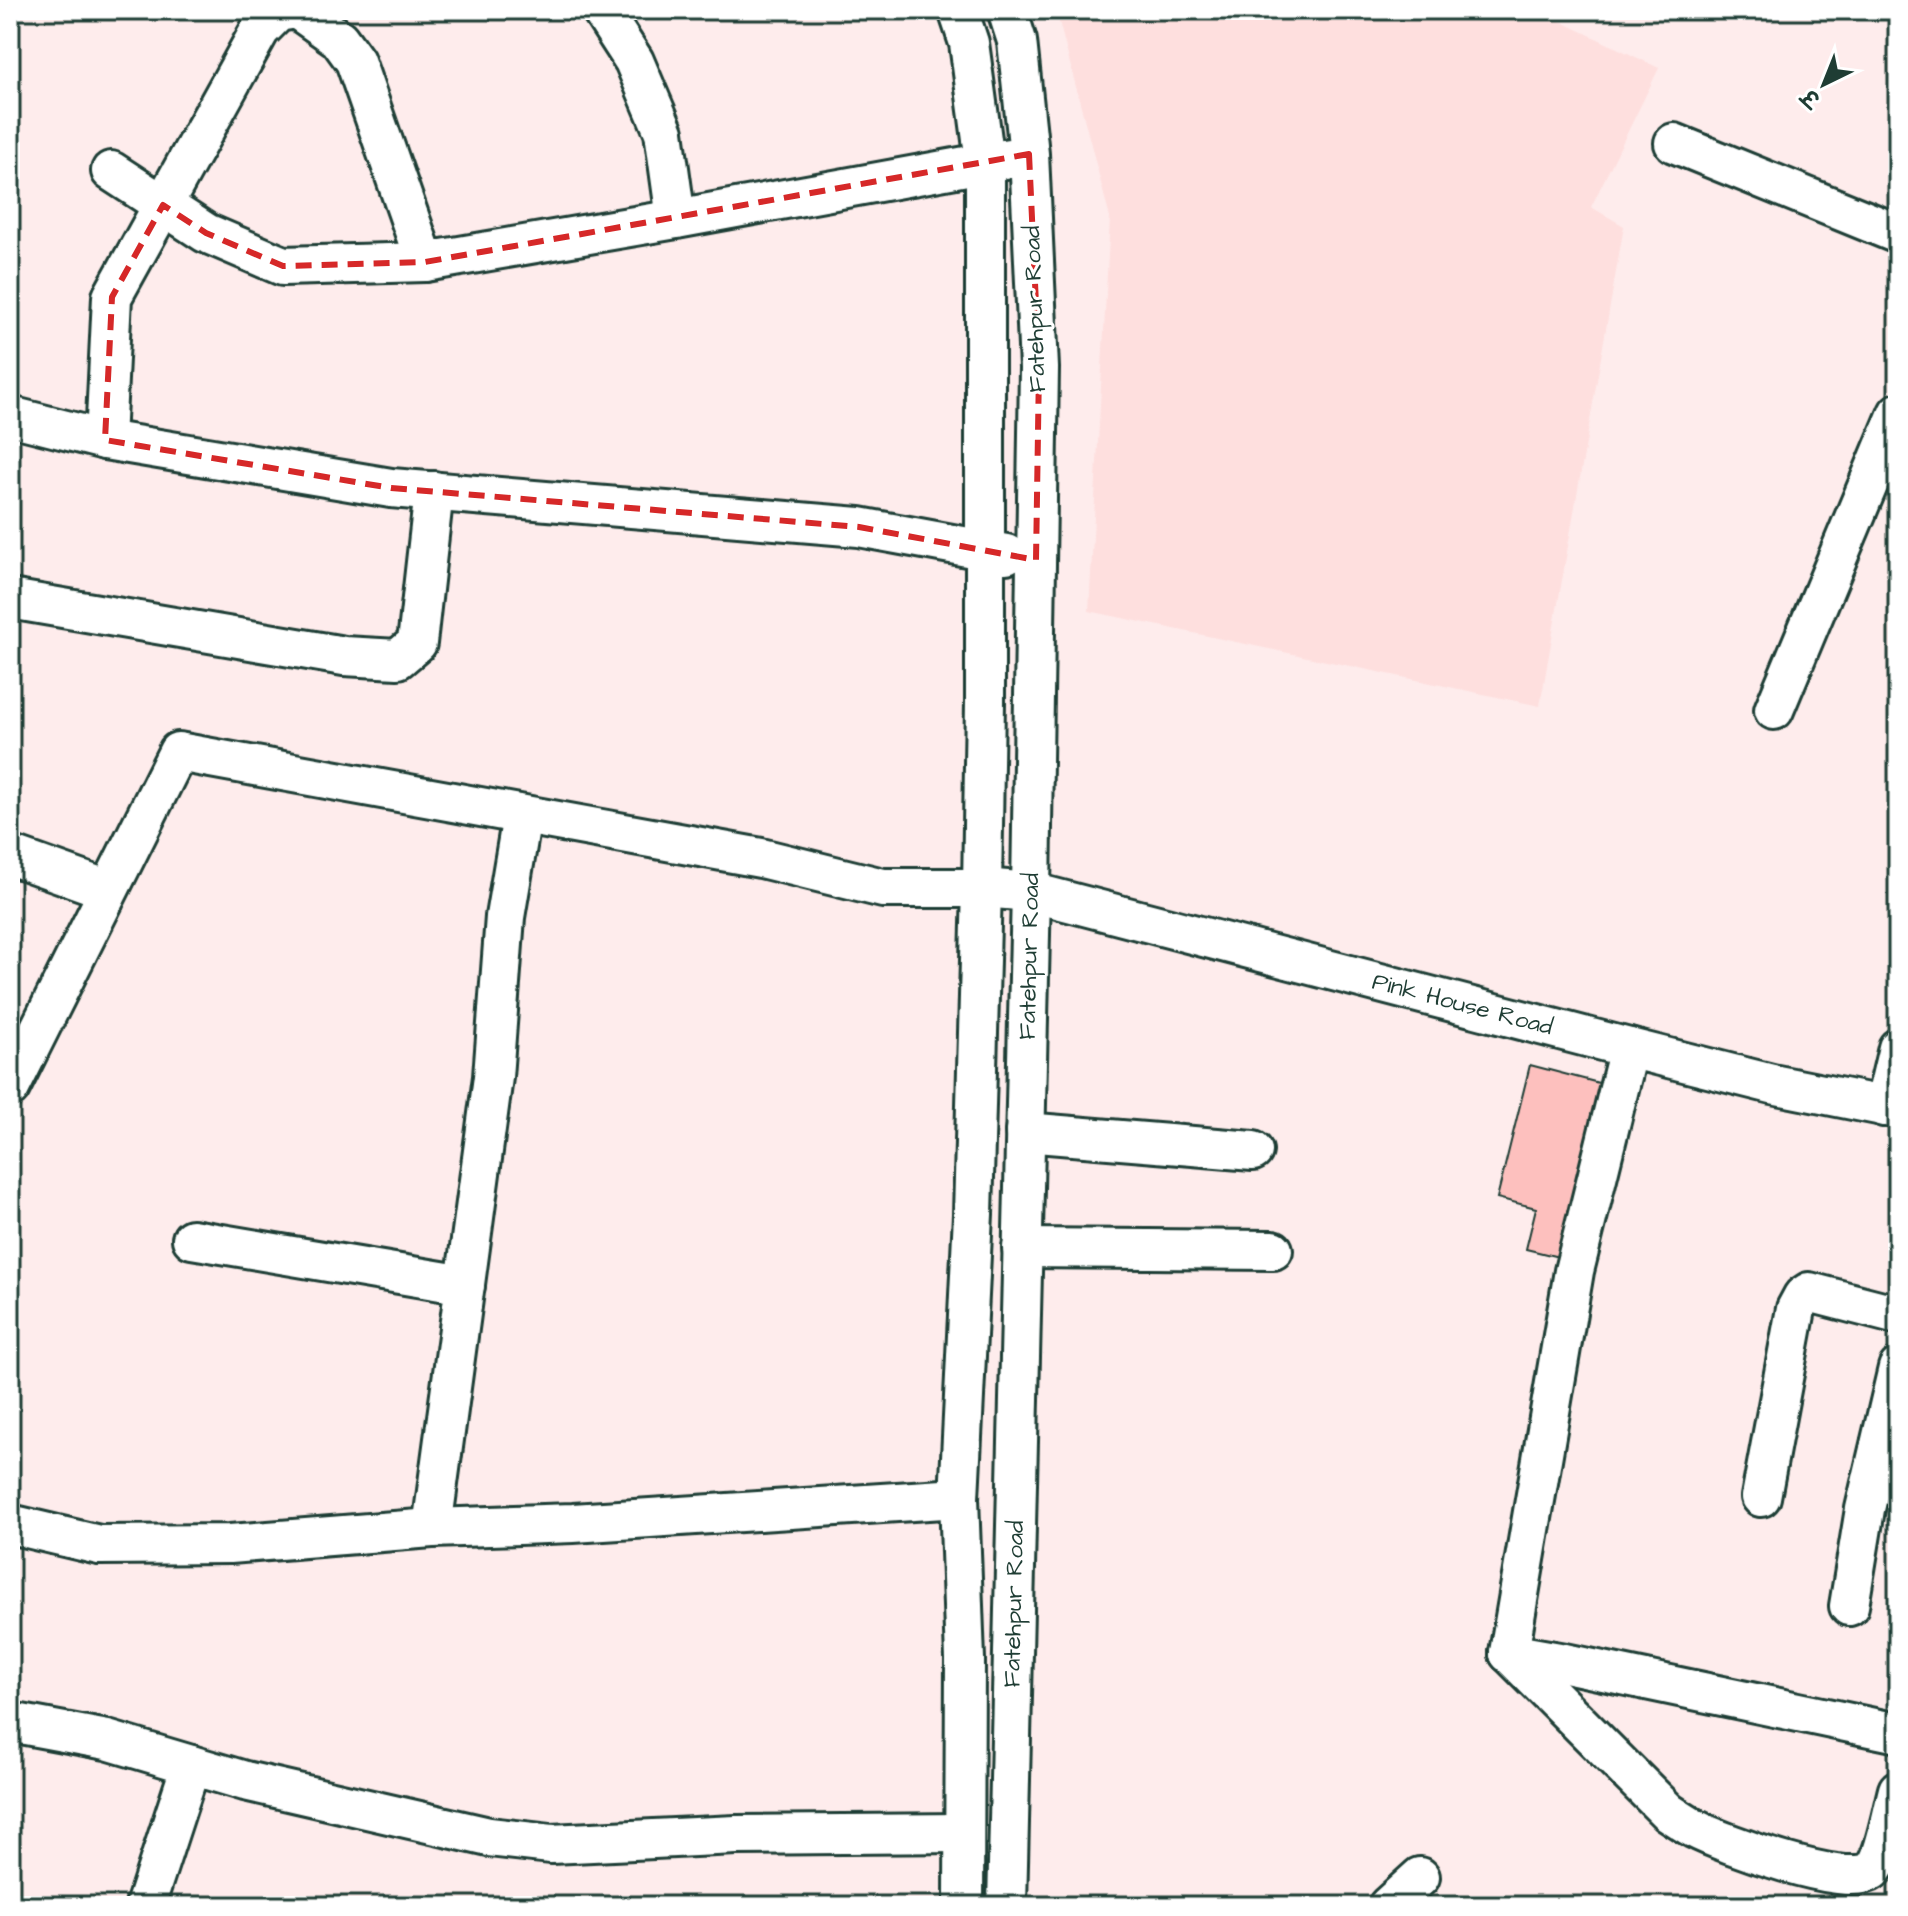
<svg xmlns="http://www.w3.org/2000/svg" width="1908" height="1916" viewBox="0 0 1908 1916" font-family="'Architects Daughter','Playpen Sans Deva',sans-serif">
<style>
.built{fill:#fedfde}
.building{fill:#fdc0be;stroke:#1f3d34;stroke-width:2}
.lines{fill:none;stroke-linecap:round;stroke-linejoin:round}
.minor-casing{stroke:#1f3d34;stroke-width:44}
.minor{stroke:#fff;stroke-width:38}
.marked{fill:none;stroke:#d62828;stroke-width:6;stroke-dasharray:16 10;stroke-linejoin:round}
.labels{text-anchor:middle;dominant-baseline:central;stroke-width:6;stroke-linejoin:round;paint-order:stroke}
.street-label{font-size:24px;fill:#1f3d34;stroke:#fff}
</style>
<rect width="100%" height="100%" fill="#feecec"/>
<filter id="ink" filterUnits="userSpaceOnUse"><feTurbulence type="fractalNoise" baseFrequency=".0125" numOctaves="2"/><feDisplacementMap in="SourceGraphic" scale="16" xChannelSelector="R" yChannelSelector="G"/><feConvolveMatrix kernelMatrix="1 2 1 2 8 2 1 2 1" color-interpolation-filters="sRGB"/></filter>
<g filter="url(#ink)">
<polygon class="built" points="1056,10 1537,10 1659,68 1591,207 1624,226 1540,706 1089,611 1110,218"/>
<polygon class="building" points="1530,1065 1614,1087 1571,1260 1526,1249 1536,1208 1497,1198"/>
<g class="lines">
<g class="minor-casing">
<g id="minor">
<polyline points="298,10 339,39 355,61 425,262"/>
<polyline points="601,10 634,61 664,132 676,219"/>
<polyline points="958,10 969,43 985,162 985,702 982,888 973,1214 959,1498 965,1659 964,1906"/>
<polyline points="1674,143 1898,234"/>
<polyline points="111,171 206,233 283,266 425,262 676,219 1010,158"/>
<polyline points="10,416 105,440 391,488 859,527 1006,554"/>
<polyline points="105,440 112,297 260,30 278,12 290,10"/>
<polyline points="10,599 344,656 398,659 417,643 434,491"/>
<polyline points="1774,710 1898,413"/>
<polyline points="10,855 108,890"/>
<path id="s1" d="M 10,1088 L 178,752 L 761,858 L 883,888 L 982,888 L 1031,892 L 1629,1048 L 1772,1084 L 1898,1109"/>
<polyline points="1884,1107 1898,1048"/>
<polyline points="1025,1132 1253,1151"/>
<polyline points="192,1239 465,1285"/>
<polyline points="1022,1248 1273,1250"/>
<polyline points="1761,1497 1796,1309 1803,1296 1809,1292 1898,1315"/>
<polyline points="10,1524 99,1545 230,1544 432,1528 573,1523 959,1498"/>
<polyline points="432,1528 493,1077 505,917 522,816"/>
<polyline points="1849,1606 1865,1509 1898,1368"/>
<polyline points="1509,1653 1574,1271 1629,1048"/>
<path d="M 1509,1653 L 1668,1812 C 1677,1818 1686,1824 1695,1829 C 1722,1843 1847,1889 1871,1871 C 1884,1861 1893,1808 1898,1790"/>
<polyline points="1509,1653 1565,1663 1898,1733"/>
<polyline points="10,1722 107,1740 245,1781 489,1837 551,1844 736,1835 964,1833"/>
<polyline points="145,1906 191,1765"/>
<path id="s2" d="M 1007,1906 L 1031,892 L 1039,368 L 1029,154 L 1017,41 L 1007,10"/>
<polyline points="1388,1906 1420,1877"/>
</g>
</g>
<use href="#minor" class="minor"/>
</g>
</g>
<path class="marked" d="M 1029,154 L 1039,368 L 1036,560 L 859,527 L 391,488 L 105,440 L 112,297 L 163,205 L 206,233 L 283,266 L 425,262 Z"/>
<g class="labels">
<g class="street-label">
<text transform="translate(1035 309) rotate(-92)">Fatehpur Road</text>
<text stroke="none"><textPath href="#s2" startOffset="950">Fatehpur Road</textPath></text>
<text stroke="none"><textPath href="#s1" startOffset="1688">Pink House Road</textPath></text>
<text stroke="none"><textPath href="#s2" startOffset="302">Fatehpur Road</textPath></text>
</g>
</g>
<rect width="1908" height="1916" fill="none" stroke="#fff" stroke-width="40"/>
<rect x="20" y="20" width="1868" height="1876" fill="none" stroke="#1f3d34" stroke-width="3" filter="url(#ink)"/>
<g transform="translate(1824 84) rotate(223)" stroke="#ffffff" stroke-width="6" paint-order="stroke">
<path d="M0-6L14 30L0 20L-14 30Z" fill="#1f3d34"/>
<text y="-12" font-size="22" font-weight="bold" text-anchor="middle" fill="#1f3d34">उ</text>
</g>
</svg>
